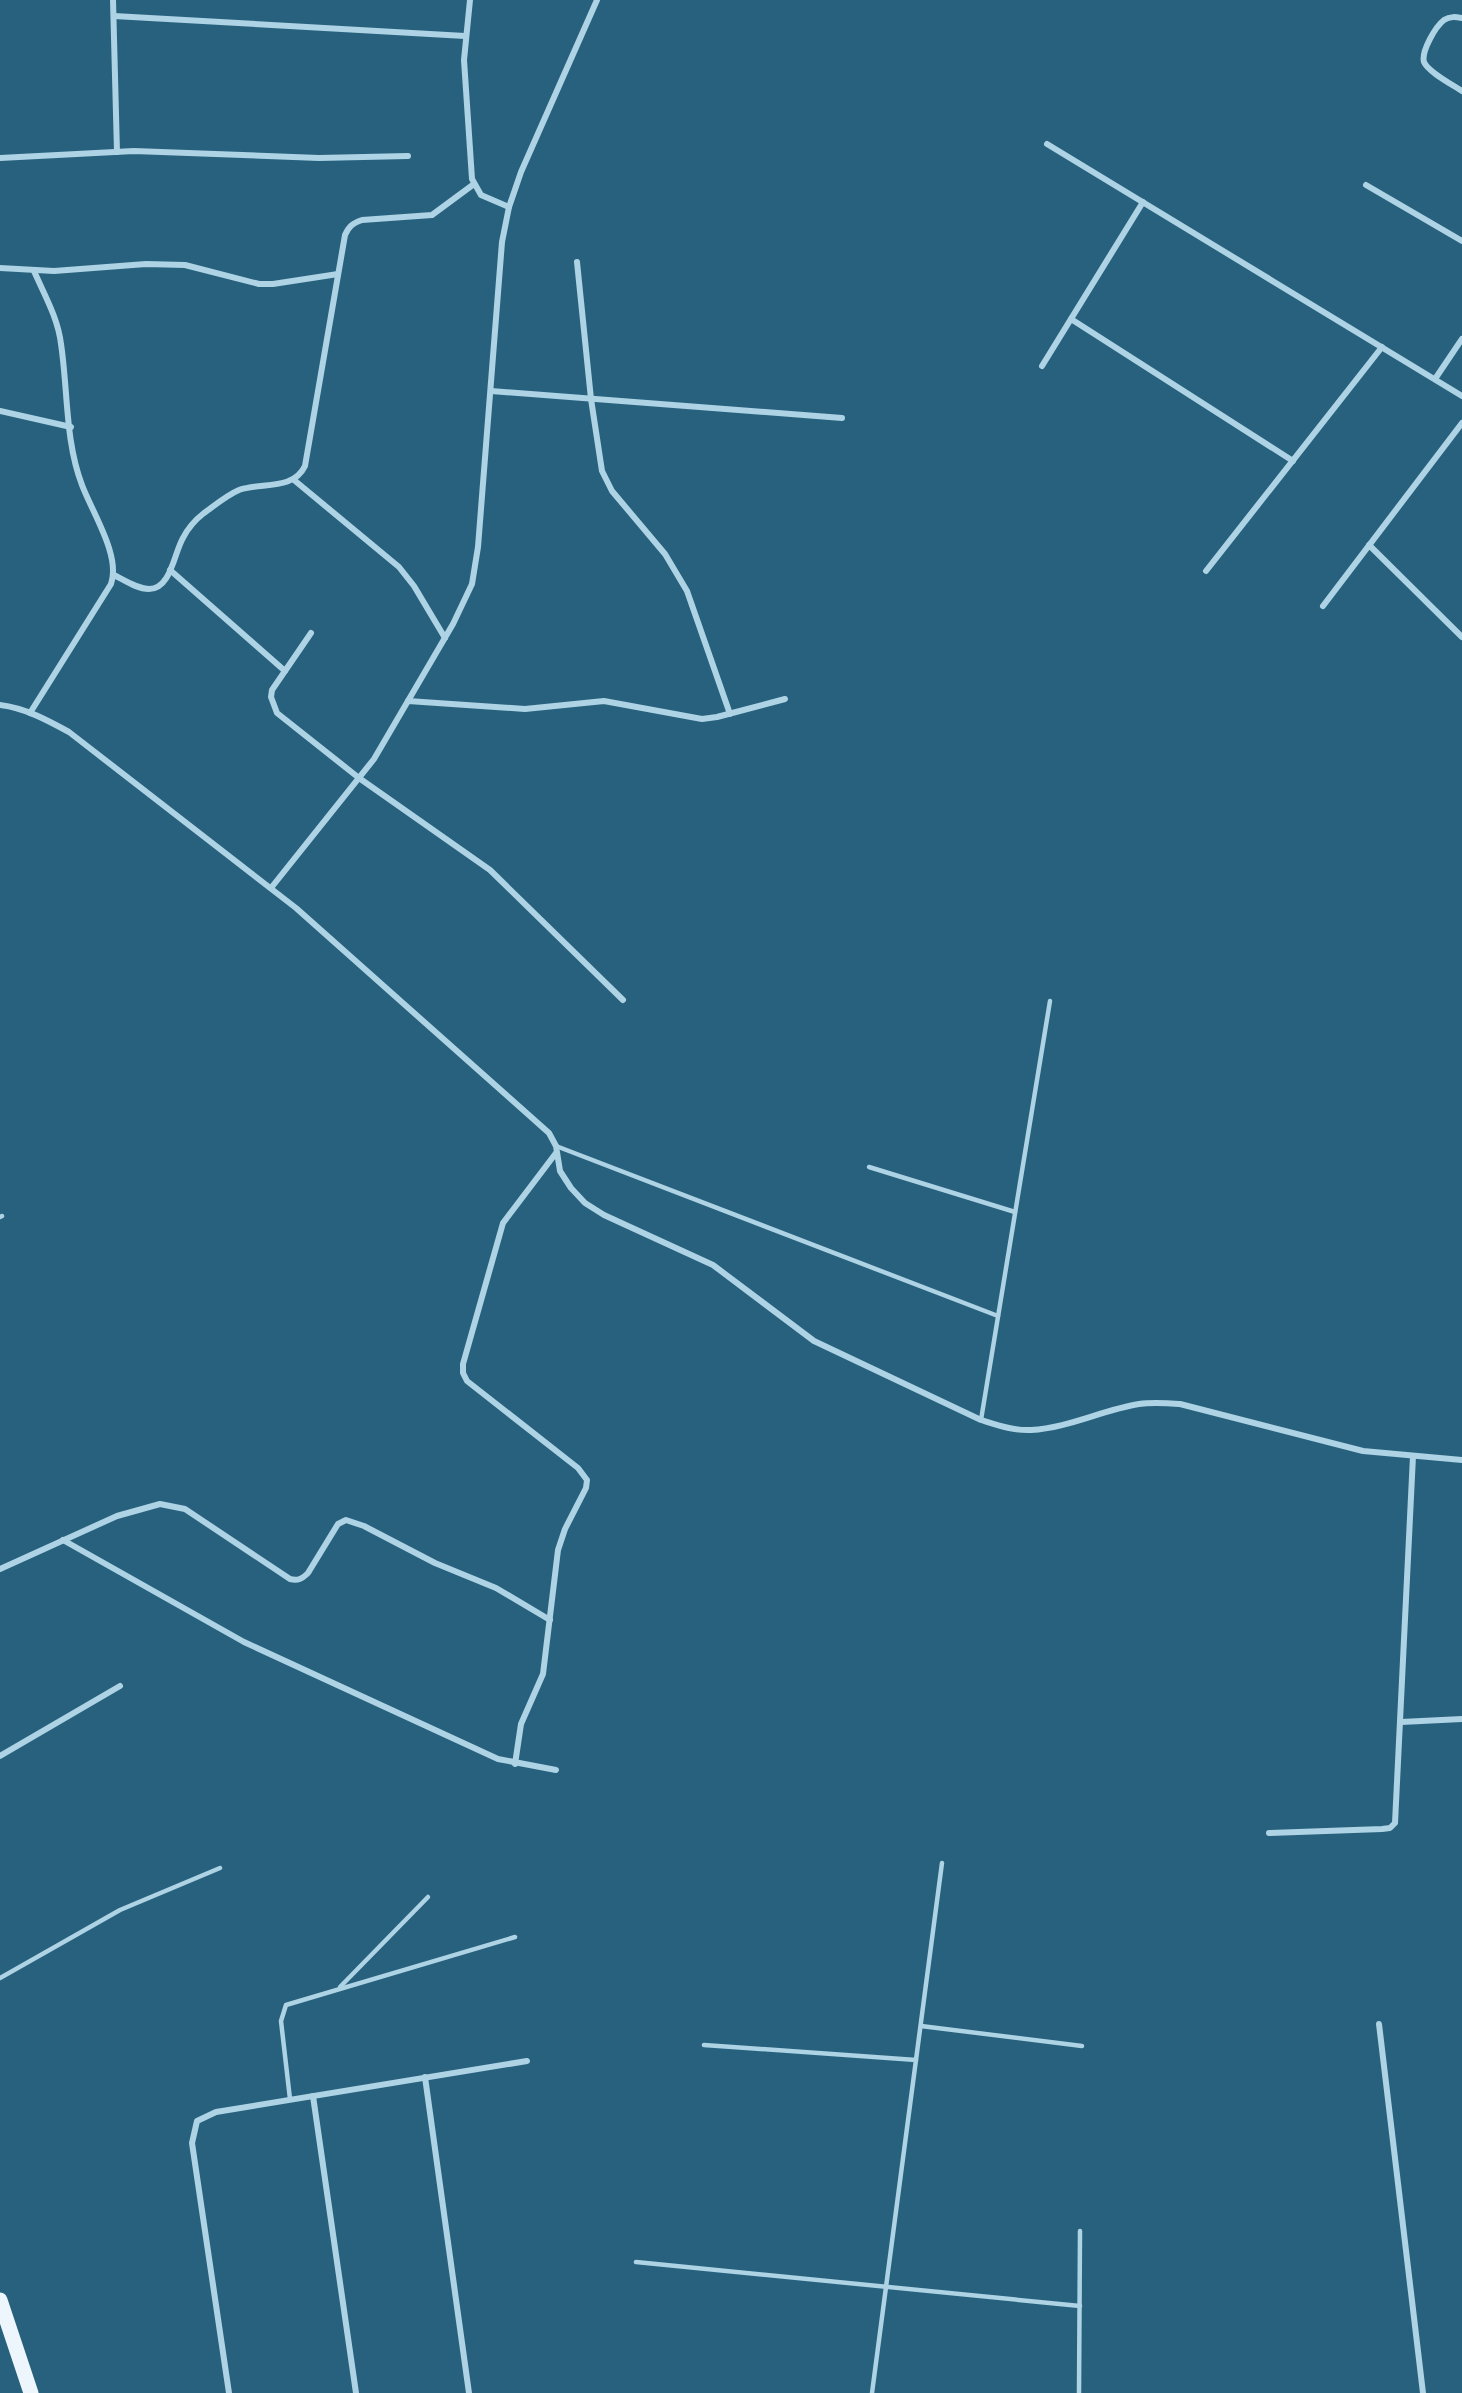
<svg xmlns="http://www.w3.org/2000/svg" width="1462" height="2393" viewBox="0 0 1462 2393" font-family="'Open Sans',sans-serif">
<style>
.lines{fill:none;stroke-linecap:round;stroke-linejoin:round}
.lane{stroke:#add3e4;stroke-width:4.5}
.street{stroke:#add3e4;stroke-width:6}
.primary{stroke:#edf6fc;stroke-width:15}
</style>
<rect width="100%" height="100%" fill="#28617d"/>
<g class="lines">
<g class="lane">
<polyline points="556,1146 998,1316"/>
<polyline points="869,1167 1015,1212"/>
<polyline points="0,1217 2,1216"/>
<polyline points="981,1420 1050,1001"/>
<polyline points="0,1978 120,1910 220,1868"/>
<polyline points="340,1987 428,1897"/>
<polyline points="921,2026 1082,2046"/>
<polyline points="704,2045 916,2060"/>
<polyline points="290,2099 281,2021 286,2005 515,1937"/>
<polyline points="636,2262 1080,2306"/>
<polyline points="872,2393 942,1863"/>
<polyline points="1079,2393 1080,2231"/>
</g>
<g class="street">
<polyline points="113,0 117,152"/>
<polyline points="470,0 464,60 472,179 481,195 509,207"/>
<polyline points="114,16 465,36"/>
<path d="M 1462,18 C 1456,17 1450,16 1444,20 C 1435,27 1421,52 1424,62 C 1428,72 1453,85 1462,91"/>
<polyline points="1047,144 1462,396"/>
<polyline points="0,158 134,151 319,158 408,156"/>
<polyline points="1366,185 1462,241"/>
<polyline points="577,262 591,399 602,471 612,491 665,554 687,591 730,714"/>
<polyline points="0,268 54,271 146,264 185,265 259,284 273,284 338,274"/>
<polyline points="1071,319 1293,461"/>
<polyline points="1042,366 1143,202"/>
<polyline points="1435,379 1462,339"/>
<polyline points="491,391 842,418"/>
<polyline points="0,411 71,427"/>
<polyline points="294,480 399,567 414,586 445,638"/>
<polyline points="1369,545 1462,637"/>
<polyline points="170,570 285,671"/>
<polyline points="1206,571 1382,347"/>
<path d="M 114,575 C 124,580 137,589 149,589 C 171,589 174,553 183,538 C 188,528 195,520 204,513 C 214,506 227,495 239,490 C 261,482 293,491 305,466 L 345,235 C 349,226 353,223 362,220 L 432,215 L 474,184"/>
<polyline points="1323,606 1462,423"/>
<polyline points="311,633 272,690 271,697 277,713 359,778 490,870 623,1000"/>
<polyline points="408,701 525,709 604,701 702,719 717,717 785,699"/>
<path d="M 0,705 C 25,708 47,720 69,732 L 296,908 L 549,1133 L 556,1146 L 560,1171 L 571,1188 L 585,1203 L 604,1215 L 713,1265 L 814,1341 L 981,1420 C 997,1425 1014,1431 1031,1430 C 1068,1428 1102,1410 1139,1404 C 1153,1402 1166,1403 1180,1404 L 1363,1451 L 1462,1460"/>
<path d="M 30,713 L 111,584 C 121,556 92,512 82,485 C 65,441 68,390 61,344 C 58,318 44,294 34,271"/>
<polyline points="271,888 374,759 453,624 472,584 478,547 502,242 509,207 521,172 597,0"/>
<polyline points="63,1540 244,1642 498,1759 556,1770"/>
<path d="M 0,1569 L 117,1516 L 160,1504 L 185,1509 L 290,1579 C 298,1581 302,1579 308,1573 L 338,1524 L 346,1520 L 364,1526 L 435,1563 L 496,1588 L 550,1620"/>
<polyline points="1401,1722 1462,1719"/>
<polyline points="0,1756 120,1686"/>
<polyline points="515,1764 521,1724 543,1674 558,1550 565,1529 586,1488 587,1480 578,1468 467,1381 463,1373 463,1364 503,1223 556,1153"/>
<polyline points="1269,1833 1382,1829 1390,1828 1395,1823 1413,1456"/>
<polyline points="1379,2024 1423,2393"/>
<polyline points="425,2077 469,2393"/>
<polyline points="313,2096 356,2393"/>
<polyline points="229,2393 192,2143 197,2121 216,2112 527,2061"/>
</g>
<polyline class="primary" points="0,2300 31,2393"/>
</g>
</svg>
